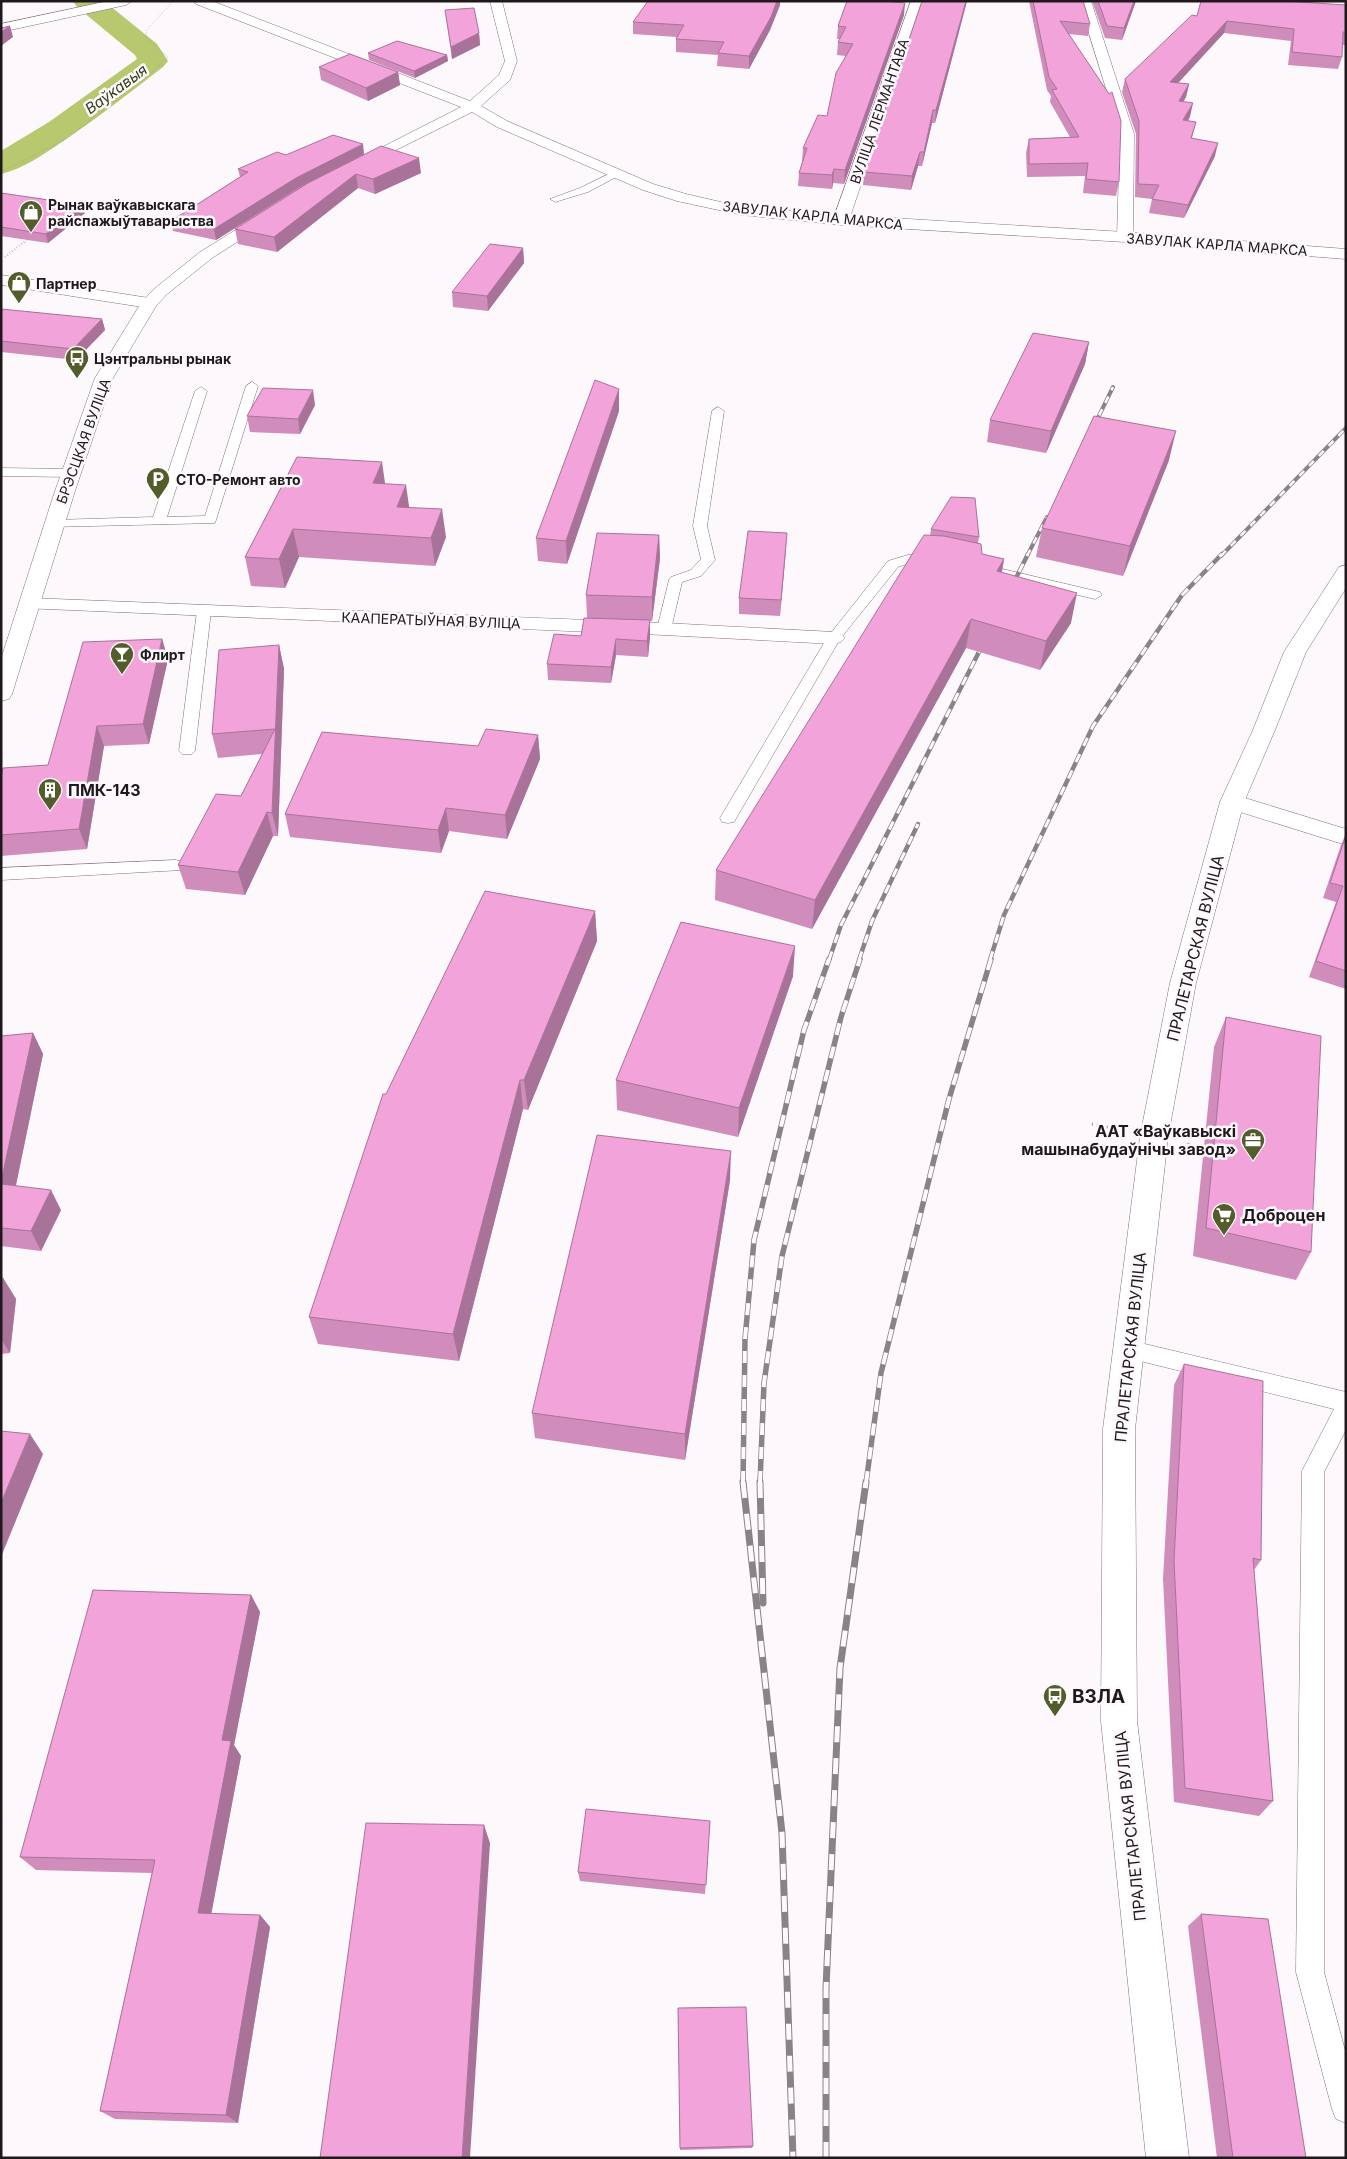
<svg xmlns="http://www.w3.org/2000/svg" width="1347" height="2159" viewBox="0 0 1347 2159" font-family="Inter,sans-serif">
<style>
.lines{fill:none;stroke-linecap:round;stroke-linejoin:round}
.river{fill:#b7c86e;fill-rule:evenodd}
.lane-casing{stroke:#82707c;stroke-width:1}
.street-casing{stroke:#82707c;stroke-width:1}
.secondary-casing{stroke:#82707c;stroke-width:1}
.path-far2{stroke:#989397;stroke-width:1;stroke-dasharray:0.5 2;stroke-linecap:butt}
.path-far1{stroke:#989397;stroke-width:2;stroke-dasharray:0.5 2.5;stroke-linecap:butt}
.path{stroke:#989397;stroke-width:3;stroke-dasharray:1 4;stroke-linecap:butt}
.lane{fill:#fff;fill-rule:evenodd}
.street{fill:#fff;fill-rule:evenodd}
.secondary{fill:#fff;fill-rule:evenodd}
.rail-far3-casing{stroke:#898387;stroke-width:4}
.rail-far2-casing{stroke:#898387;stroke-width:4.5}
.rail-far1-casing{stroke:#898387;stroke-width:5.5}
.rail-casing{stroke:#898387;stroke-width:7}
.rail-far3{stroke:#fcf8fb;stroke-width:2.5;stroke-dasharray:7;stroke-linecap:butt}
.rail-far2{stroke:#fcf8fb;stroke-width:3;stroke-dasharray:9;stroke-linecap:butt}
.rail-far1{stroke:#fcf8fb;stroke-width:4;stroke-dasharray:12;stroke-linecap:butt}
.rail{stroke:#fcf8fb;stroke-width:5;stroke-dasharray:16;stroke-linecap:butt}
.wall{fill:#d08cbb}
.shaded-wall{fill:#a97299}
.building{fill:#f2a3da;stroke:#a97299}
.labels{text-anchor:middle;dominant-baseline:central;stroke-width:5;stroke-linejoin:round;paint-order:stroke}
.far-street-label{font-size:14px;fill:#1f181d;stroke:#fcf8fb}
.far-poi-label{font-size:14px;font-weight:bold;fill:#1f181d;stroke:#fcf8fb;text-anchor:start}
.far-water-label{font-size:15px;font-style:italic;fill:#353c16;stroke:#fcf8fb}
.poi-label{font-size:16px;font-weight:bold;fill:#1f181d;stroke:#fcf8fb;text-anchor:start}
.street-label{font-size:16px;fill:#1f181d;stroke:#fcf8fb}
.near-poi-label{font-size:19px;font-weight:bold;fill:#1f181d;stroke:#fcf8fb;text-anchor:start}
</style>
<rect width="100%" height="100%" fill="#fcf8fb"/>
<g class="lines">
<path class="river" d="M 73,1 L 104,1 L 157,44 L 168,61 L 163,67 C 129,93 95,120 59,144 C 41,156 22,169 1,174 L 1,151 L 49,122 L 137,59 L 135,55 L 77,7 Z"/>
<g class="lane-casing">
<g id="lane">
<polygon points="617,170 622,173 620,175 588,192 555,202 550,199 580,188"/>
<polygon points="252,382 258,386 215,523 49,527 47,524 49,521 54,520 153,517 195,391 201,387 207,391 167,517 205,516 246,386"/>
<polygon points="718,407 724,411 707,526 715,560 701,576 682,582 671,629 669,632 659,632 657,629 669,580 671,577 691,570 701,559 693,526 712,411"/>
<polygon points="1,468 70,469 76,473 70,477 1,476"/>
<polygon points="935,554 942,558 940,561 909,563 898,567 840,639 734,822 728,823 722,822 720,818 827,638 888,561 908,555"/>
<polygon points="977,563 1100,592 1102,595 1095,599 972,570 970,567"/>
<polygon points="204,607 211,611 195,751 192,754 182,754 179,751 197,611"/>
<polygon points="176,860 182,862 184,866 182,870 1,880 1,868"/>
<polygon points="1128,1340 1346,1392 1346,1430 1324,1472 1324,1972 1346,2054 1346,2123 1336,2119 1332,2109 1296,1972 1302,1471 1334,1409 1128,1358 1120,1356 1117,1349 1120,1342"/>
</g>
</g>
<g class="street-casing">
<g id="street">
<polygon points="911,1 923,1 849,220 846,223 836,223 833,220"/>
<polygon points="1079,1 1091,1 1134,134 1133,237 1130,240 1120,240 1117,237 1120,134"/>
<polygon points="1,275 149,298 155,300 157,303 155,306 149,308 1,285"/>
<polygon points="29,598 664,623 834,632 841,634 845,638 841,642 834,644 664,635 22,608 19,604 22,600"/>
<polygon points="1232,794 1346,829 1346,845 1224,807 1220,802 1224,797"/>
</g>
</g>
<g class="secondary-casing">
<g id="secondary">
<polygon points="108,1 132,1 126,5 1,32 1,24"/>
<polygon points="194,1 212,1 470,101 499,75 505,61 490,1 502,1 517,61 510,80 481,106 507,121 653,184 686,194 742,207 841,215 1125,232 1346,249 1346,259 1125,242 841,225 742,215 677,201 643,190 497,127 472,112 356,170 351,169 349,166 351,163 461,107 196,4"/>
<polygon points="268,211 273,213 276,216 273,219 212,258 166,295 156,306 113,378 74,494 12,694 9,699 1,701 1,659 54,494 95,378 141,303 154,289 200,252 263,213"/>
<polygon points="1346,565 1346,588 1306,652 1275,730 1244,802 1196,983 1168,1137 1135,1429 1137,1721 1189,2158 1146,2158 1101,1721 1103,1429 1140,1137 1170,983 1220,802 1253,730 1284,652 1339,567"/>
</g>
</g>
<g class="path-far2">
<polyline points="1,172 66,139 151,73 168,57 146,38 146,31 173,1"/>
<polyline points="24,243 30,238"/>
</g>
<polyline class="path-far1" points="5,257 25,241"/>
<g class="path">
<polyline points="1092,1124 1122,1130"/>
<polyline points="1187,1154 1191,1131"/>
</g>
<use href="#lane" class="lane"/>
<use href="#street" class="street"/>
<use href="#secondary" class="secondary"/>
<g class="rail-far3-casing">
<g id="rail-far3">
<polyline points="1093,428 1113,387"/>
<polyline points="1027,556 1047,517"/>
<polyline points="1221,556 1346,428"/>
</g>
</g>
<g class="rail-far2-casing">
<g id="rail-far2">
<polyline points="1011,588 1028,554"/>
<polyline points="829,960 841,925 985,640"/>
<polyline points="859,960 872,921 918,824"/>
<polyline points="990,960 1004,915 1093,726 1182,595 1222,554"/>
</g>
</g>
<g class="rail-far1-casing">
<g id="rail-far1">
<polyline points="743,1483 745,1339 754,1240 804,1030 829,959"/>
<polyline points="760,1483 764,1383 782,1256 841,1017 860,959"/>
<polyline points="866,1483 881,1373 949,1099 991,959"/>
</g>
</g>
<g class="rail-casing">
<g id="rail">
<polyline points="743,1482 782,1833 793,2158"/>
<polyline points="760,1482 763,1603"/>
<polyline points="826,2158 826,1988 840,1668 866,1482"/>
</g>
</g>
<use href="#rail-far3" class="rail-far3"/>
<use href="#rail-far2" class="rail-far2"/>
<use href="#rail-far1" class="rail-far1"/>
<use href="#rail" class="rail"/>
</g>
<g class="wall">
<polygon points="922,1 967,1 935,123 932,123 922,166 918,166 911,190 863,185 864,172"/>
<polygon points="1029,1 1083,1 1090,24 1088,36 1069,34 1119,182 1116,196 1083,193 1085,176 1027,177 1026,153 1029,139 1070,137 1050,102 1051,96 1047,90"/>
<polygon points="1092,1 1136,1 1122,40 1105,38"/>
<polygon points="780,5 770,30 749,69 717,66 718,55 676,52 676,39 677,37 633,34 633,22"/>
<polygon points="1346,5 1346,43 1345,45 1342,45 1342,57 1338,69 1288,65 1291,41 1224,33 1178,83 1189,84 1186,97 1183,102 1190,117 1187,121 1196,122 1192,138 1215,156 1184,218 1149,213 1152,199 1135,197 1136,134 1122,92 1125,79 1197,16"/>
<polygon points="445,10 479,33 480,45 452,59"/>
<polygon points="904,15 844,184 833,183 832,189 798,186 799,173 803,161 802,161 803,148 827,116 846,56 837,55 838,42 840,39 837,39 838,26"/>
<polygon points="368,53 447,55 448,61 415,78 369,60"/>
<polygon points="319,67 398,72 400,85 368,101 321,80"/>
<polygon points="364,154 421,173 375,194 358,188 277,252 238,244 235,229 303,186 216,240 173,231 171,221 240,177 238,169 286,155"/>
<polygon points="1,193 83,205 85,213 48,243 1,236"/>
<polygon points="523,248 524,263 488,311 453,307 452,292"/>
<polygon points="1,309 102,319 105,330 76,360 1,352"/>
<polygon points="1089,342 1085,364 1046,453 987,442 990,420"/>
<polygon points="315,405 300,434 250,432 247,416"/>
<polygon points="619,411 567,564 538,561 536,538"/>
<polygon points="297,457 385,484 409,507 446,537 435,566 299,557 285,588 251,586 245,557"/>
<polygon points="1169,460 1123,576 1036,557 1042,528"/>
<polygon points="931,529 979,537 978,543 982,554 1004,559 1002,572 1071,623 1040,670 966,648 812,929 715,900 716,870 930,536"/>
<polygon points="659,535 660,558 652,621 650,621 650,636 648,657 616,655 611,683 548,680 547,664 581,636 587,618 586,595"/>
<polygon points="786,548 780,616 739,614 739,598"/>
<polygon points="162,639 168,659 149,744 104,746 87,849 1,856 1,777 48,765"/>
<polygon points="279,645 284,669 278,836 273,836 245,895 186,889 178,865 241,796 262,754 218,758 212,734"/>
<polygon points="538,735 540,759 507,839 449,831 441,853 290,837 285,814 478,746"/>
<polygon points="1346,833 1346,989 1309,977 1336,902 1323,898 1341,845"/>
<polygon points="595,911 597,941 528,1110 523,1109 459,1361 318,1344 309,1317 386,1094"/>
<polygon points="793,976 738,1137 617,1110 616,1080"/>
<polygon points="1226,1017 1311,1252 1296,1280 1193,1256 1214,1047"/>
<polygon points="33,1033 43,1054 16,1185 61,1210 41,1251 1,1246 1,1036"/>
<polygon points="730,1180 685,1460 535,1438 532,1413"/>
<polygon points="1,1278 3,1278 16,1299 10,1353 1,1354"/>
<polygon points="1184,1364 1261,1560 1254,1570 1273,1801 1259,1816 1174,1802 1163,1579 1174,1385"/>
<polygon points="251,1595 260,1612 234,1745 241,1756 211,1914 260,1915 270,1927 238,2123 115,2119 100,2111 152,1873 36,1870 20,1857"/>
<polygon points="710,1821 705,1894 580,1881 578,1872"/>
<polygon points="1201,1914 1306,2158 1217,2158 1188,1926"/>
<polygon points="678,2008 753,2146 752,2148 680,2150"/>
</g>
<g class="shaded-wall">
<polygon points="777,1 780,1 780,5 770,30 749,69 749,56"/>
<polygon points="966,1 967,1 935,123 936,110"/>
<polygon points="1134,1 1136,1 1122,40 1124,28"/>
<polygon points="905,3 904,15 844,184 845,170"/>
<polygon points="1227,21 1224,33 1167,95 1170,82"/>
<polygon points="10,26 13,37 1,46 1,32"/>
<polygon points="479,33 480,45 452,59 451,47"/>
<polygon points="447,55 448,61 415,78 414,71"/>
<polygon points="398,72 400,85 368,101 366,88"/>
<polygon points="1189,84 1186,97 1176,114 1179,101"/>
<polygon points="1193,103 1190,117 1180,133 1183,120"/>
<polygon points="933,110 932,123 922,166 924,152"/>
<polygon points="1218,143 1215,156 1184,218 1188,205"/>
<polygon points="363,144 364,154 298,188 216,240 214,229 296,178"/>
<polygon points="920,152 918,166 911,190 912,176"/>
<polygon points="419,158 421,173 375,194 373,179"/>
<polygon points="834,169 833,183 832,189 832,175"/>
<polygon points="356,174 358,188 277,252 274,237"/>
<polygon points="83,205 85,213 48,243 46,234"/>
<polygon points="523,248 524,263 488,311 487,296"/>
<polygon points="102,319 105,330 76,360 73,349"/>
<polygon points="1089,342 1085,364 1046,453 1051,431"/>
<polygon points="619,389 619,411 567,564 566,541"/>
<polygon points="313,390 315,405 300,434 298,419"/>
<polygon points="1176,431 1169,460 1123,576 1130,546"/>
<polygon points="382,462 386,490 373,483"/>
<polygon points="406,485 410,513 397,507"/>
<polygon points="442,509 446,537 435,566 431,538"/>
<polygon points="293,529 299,557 285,588 279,559"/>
<polygon points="787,533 786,548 780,616 781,600"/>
<polygon points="659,535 660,558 652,621 652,597"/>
<polygon points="1004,559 999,588 997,571"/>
<polygon points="1077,593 1071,623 1040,670 1046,641"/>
<polygon points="971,619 966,648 812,929 815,900"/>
<polygon points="650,620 650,636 648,657 647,641"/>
<polygon points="162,639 168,659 149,744 143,724"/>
<polygon points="616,639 616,655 611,683 611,667"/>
<polygon points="279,645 284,669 278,836 272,813"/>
<polygon points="97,726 104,746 87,849 79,829"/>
<polygon points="538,735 540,759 507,839 505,815"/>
<polygon points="446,808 449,831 441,853 438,830"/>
<polygon points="267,812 273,836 245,895 238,872"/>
<polygon points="595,911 597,941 528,1110 524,1080"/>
<polygon points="795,946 793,976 738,1137 739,1108"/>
<polygon points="33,1033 43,1054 12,1204 1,1184 1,1182"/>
<polygon points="520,1080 523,1109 459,1361 453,1334"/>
<polygon points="731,1151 730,1180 685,1460 685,1434"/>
<polygon points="51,1190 61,1210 41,1251 31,1231"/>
<polygon points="3,1278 16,1299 10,1353 1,1339 1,1294"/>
<polygon points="30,1434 43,1454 1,1557 1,1503"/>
<polygon points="251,1595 260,1612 234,1745 241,1756 209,1926 198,1913 222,1740"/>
<polygon points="484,1825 490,1843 470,2158 462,2158"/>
<polygon points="260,1915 270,1927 238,2123 226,2115"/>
</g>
<g class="building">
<polygon points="648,1 777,1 771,17 749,56 718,53 724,42 676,39 684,25 633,22"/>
<polygon points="847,1 886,1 905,3 845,170 834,169 832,175 799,173 807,148 803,148 818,115 827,116 836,73 853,44 838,42 846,27 838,26"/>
<polygon points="922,1 966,1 936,110 933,110 924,152 920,152 912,176 864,172"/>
<polygon points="1033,1 1083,1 1090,24 1060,21 1109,94 1112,92 1121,121 1119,182 1086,179 1088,163 1029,164 1029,139 1079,137 1052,90 1057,89 1049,77"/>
<polygon points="1098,1 1134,1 1124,28 1107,26"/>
<polygon points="1201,1 1285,1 1346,5 1346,32 1343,32 1342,57 1292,52 1294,29 1227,21 1170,82 1189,84 1179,101 1193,103 1183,120 1196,122 1191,138 1218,143 1188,205 1152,199 1159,185 1138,184 1139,121 1125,79 1192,15 1197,16"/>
<polygon points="474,8 479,33 451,47 445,10"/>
<polygon points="10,26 1,32 1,28"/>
<polygon points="397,41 447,55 414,71 368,53"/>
<polygon points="350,54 398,72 366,88 319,67"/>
<polygon points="333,135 363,144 296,178 214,229 171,221 248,172 238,169 277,152 286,155"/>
<polygon points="381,146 419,158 373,179 356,174 274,237 235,229 308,183"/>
<polygon points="1,193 83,205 46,234 1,227"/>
<polygon points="490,244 523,248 487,296 452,292"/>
<polygon points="1,309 102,319 73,349 1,341"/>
<polygon points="1033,333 1089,342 1051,431 990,420"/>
<polygon points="595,380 619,389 566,541 536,538"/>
<polygon points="263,388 313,390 298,419 247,416"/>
<polygon points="1094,416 1176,431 1130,546 1042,528"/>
<polygon points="297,457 382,462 373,483 406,485 397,507 442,509 431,538 293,529 279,559 245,557"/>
<polygon points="951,497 975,498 979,537 931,529"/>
<polygon points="748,531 787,533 781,600 739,598"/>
<polygon points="597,533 659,535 652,597 586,595"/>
<polygon points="924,535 944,536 981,544 982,554 1004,559 997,571 1077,593 1046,641 971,619 815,900 716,870"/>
<polygon points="584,618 650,620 647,641 616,639 611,667 547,664 554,634 581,636"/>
<polygon points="162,639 143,724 97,726 79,829 1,835 1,777 3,768 48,765 83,642"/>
<polygon points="279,645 272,813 267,812 238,872 178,865 216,794 241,796 275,729 212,734 219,650"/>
<polygon points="486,729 538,735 505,815 446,808 438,830 285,814 322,732 478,746"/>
<polygon points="1346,835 1346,971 1316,961 1343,886 1330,883"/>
<polygon points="485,891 595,911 524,1080 520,1080 453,1334 309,1317 383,1094 386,1094"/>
<polygon points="681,922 795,946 739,1108 616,1080"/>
<polygon points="1226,1017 1321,1036 1311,1252 1206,1228"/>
<polygon points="33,1033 1,1182 1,1036"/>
<polygon points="597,1135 731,1151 685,1434 532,1413"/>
<polygon points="1,1184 51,1190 31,1231 1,1228"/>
<polygon points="1,1278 3,1278 1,1294"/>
<polygon points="1184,1364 1263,1381 1261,1560 1253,1558 1273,1801 1185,1788 1174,1561"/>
<polygon points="1,1431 30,1434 1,1503"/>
<polygon points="93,1590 251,1595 222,1740 231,1741 198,1913 260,1915 226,2115 100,2111 155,1860 20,1857"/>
<polygon points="586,1809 710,1821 706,1885 578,1872"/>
<polygon points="366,1823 484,1825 462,2158 320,2158"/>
<polygon points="1201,1914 1268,1919 1306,2158 1233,2158"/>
<polygon points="746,2007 753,2146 680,2148 678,2008"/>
</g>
<defs>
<g id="shop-pin" transform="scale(1.25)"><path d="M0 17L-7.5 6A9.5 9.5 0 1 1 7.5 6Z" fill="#535c2b" stroke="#fcf8fb"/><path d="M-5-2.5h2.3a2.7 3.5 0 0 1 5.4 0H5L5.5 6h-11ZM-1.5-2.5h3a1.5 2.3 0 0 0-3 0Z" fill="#fff"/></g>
<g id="bus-pin" transform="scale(1.25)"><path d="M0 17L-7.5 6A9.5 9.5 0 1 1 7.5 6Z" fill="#535c2b" stroke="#fcf8fb"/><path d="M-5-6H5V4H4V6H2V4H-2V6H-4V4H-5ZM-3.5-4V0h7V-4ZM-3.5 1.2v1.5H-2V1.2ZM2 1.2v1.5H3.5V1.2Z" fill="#fff"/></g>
<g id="parking-pin" transform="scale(1.25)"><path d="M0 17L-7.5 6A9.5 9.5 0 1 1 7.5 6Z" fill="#535c2b" stroke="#fcf8fb"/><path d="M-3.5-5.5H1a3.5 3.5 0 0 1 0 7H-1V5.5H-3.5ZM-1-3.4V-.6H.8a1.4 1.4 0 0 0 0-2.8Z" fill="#fff"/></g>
<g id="bar-pin" transform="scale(1.25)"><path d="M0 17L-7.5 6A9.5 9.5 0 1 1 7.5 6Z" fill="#535c2b" stroke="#fcf8fb"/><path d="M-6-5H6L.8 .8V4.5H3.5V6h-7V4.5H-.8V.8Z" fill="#fff"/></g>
<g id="building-pin" transform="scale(1.25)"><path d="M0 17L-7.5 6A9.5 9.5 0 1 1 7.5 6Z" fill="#535c2b" stroke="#fcf8fb"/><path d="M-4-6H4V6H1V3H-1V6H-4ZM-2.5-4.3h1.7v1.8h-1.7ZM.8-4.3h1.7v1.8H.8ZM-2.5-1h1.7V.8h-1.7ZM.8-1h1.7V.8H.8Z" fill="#fff"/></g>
<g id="office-pin" transform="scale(1.25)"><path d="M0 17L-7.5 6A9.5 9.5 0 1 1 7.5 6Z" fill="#535c2b" stroke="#fcf8fb"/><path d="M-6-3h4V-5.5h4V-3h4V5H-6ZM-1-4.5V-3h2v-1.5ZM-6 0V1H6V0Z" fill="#fff"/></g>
<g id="supermarket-pin" transform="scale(1.25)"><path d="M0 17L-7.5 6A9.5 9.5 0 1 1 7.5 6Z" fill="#535c2b" stroke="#fcf8fb"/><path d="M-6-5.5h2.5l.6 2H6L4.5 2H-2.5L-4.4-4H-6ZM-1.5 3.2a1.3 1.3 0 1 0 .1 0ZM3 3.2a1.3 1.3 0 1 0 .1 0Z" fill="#fff"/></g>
</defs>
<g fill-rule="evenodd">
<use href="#shop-pin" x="31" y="212"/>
<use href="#shop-pin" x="19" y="283"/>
<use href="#bus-pin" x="77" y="358"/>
<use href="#parking-pin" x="158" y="479"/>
<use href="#bar-pin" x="122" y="654"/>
<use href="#building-pin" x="50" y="790"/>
<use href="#office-pin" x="1253" y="1140"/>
<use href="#supermarket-pin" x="1224" y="1215"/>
<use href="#bus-pin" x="1055" y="1696"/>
</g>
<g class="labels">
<g class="far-street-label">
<text transform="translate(879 111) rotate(-71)">ВУЛІЦА ЛЕРМАНТАВА</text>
<text transform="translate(813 215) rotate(6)">ЗАВУЛАК КАРЛА МАРКСА</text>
<text transform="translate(1217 244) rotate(4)">ЗАВУЛАК КАРЛА МАРКСА</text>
<text transform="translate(83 441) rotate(-70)">БРЭСЦКАЯ ВУЛІЦА</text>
<text transform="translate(431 620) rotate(2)">КААПЕРАТЫЎНАЯ ВУЛІЦА</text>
</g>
<g class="far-poi-label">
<text x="48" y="204">Рынак ваўкавыскага<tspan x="48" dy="16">райспажыўтаварыства</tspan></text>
<text x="36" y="283">Партнер</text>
<text x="94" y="358">Цэнтральны рынак</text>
<text x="176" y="479">СТО-Ремонт авто</text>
<text x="140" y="654">Флирт</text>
</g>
<g class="far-water-label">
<text transform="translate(116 89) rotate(-36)">Ваўкавыя</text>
</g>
<g class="poi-label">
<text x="68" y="790">ПМК-143</text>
<text x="1236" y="1131" text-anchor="end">ААТ «Ваўкавыскі<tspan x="1236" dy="18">машынабудаўнічы завод»</tspan></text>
<text x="1242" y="1215">Доброцен</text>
</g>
<g class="street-label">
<text transform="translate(1195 948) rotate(-76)">ПРАЛЕТАРСКАЯ ВУЛІЦА</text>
<text transform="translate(1130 1347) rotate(-84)">ПРАЛЕТАРСКАЯ ВУЛІЦА</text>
<text transform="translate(1130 1826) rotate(-96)">ПРАЛЕТАРСКАЯ ВУЛІЦА</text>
</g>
<g class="near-poi-label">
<text x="1072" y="1696">ВЗЛА</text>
</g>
</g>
<rect width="1347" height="2159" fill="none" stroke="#1f181d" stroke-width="5"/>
</svg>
